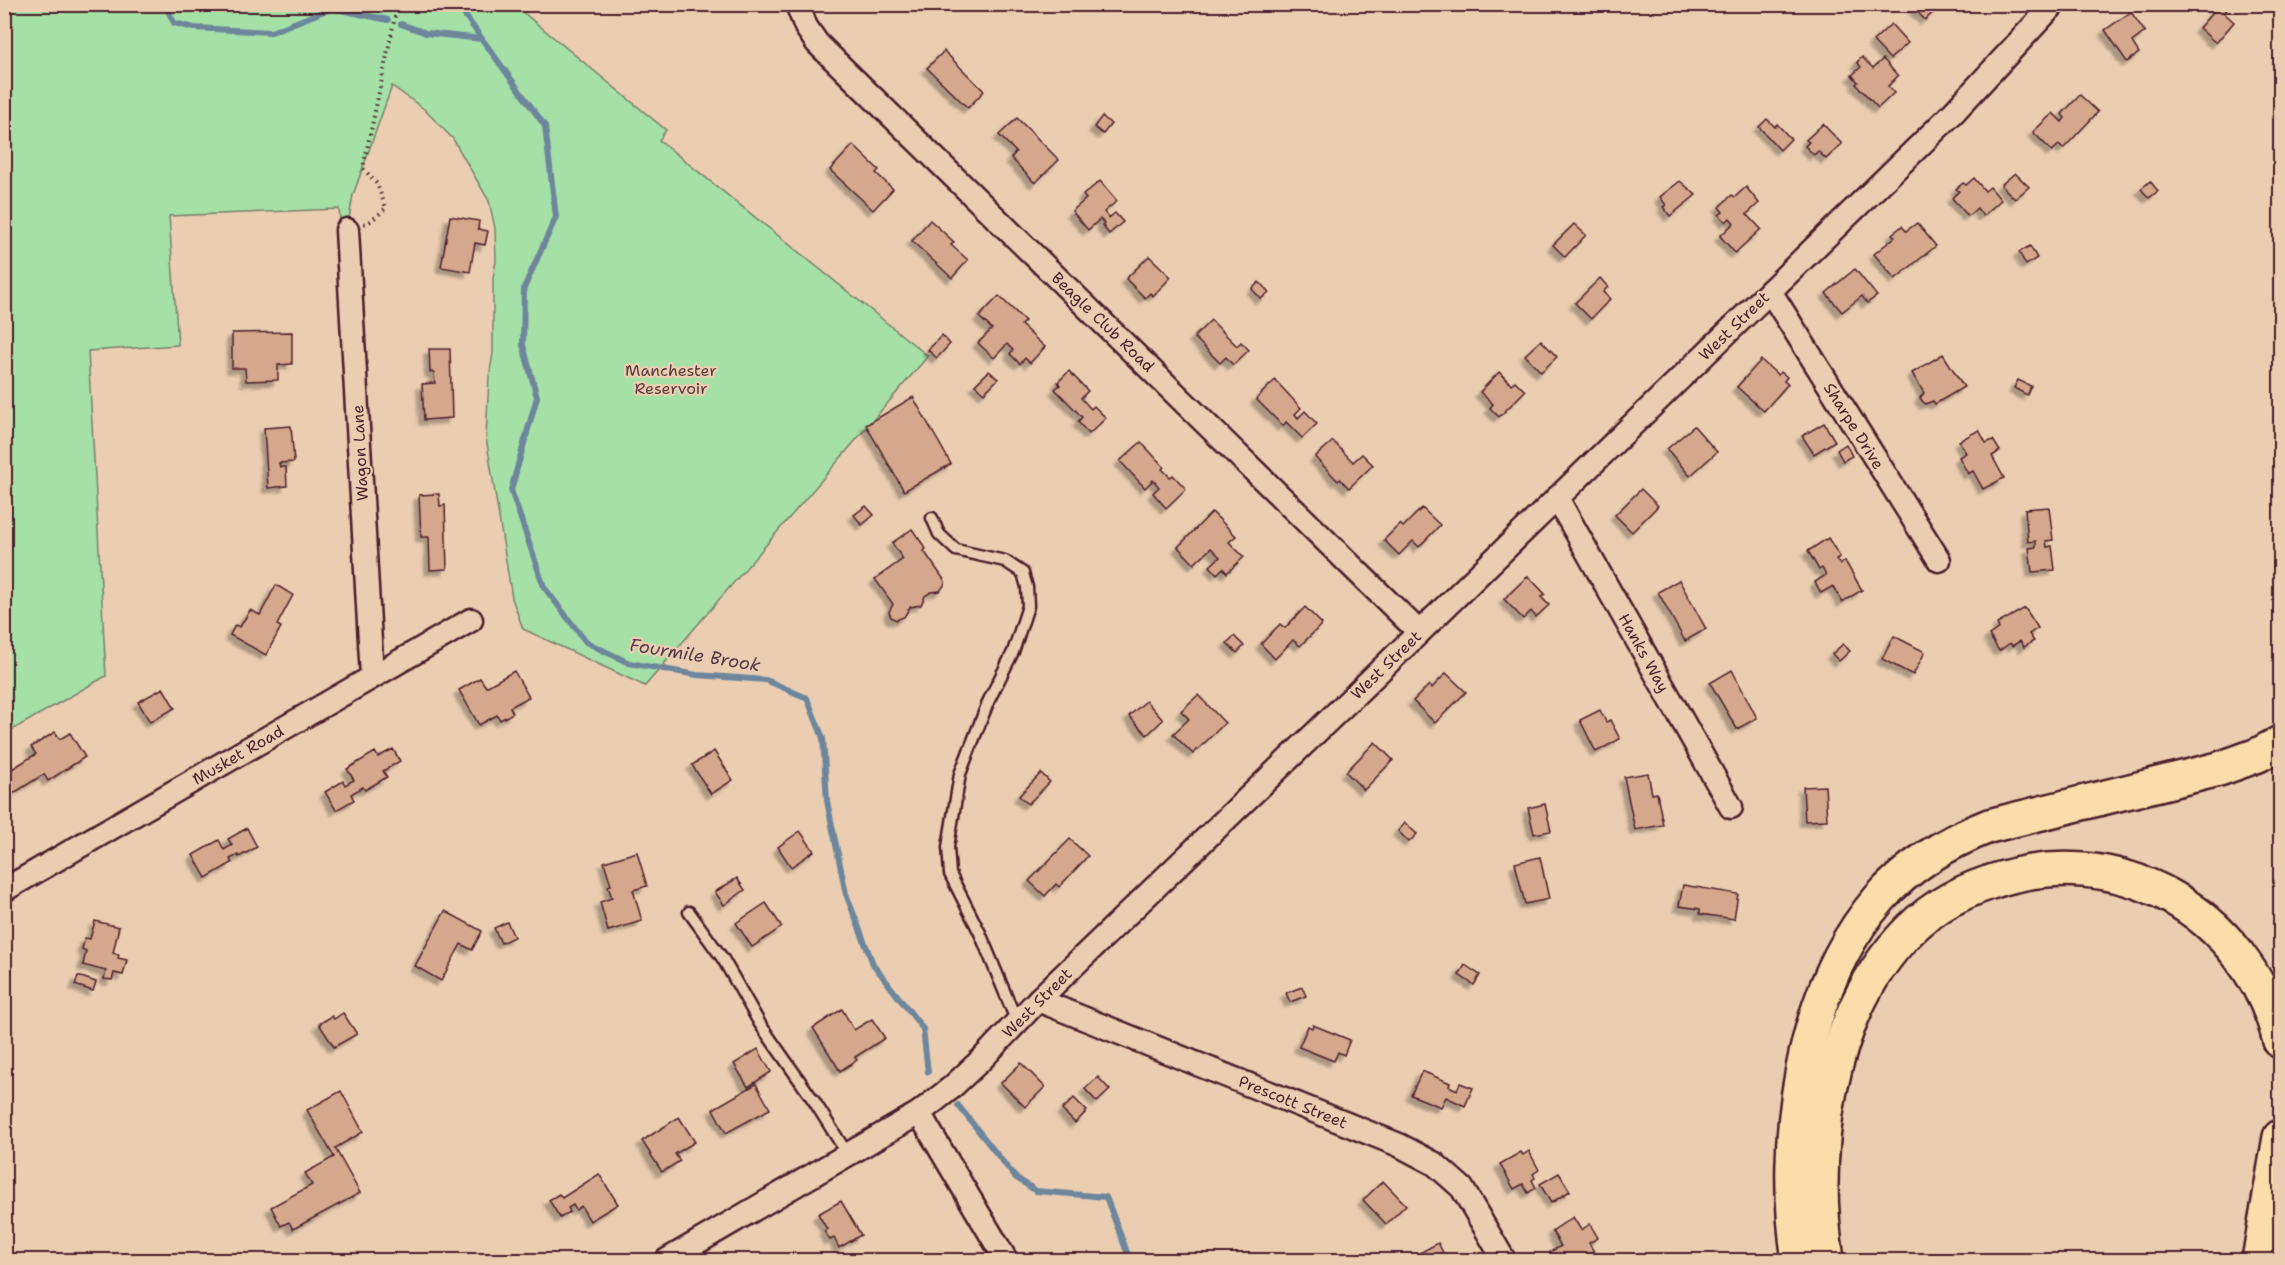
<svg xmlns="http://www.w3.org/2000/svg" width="2285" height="1265" viewBox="0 0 2285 1265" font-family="'Shantell Sans',sans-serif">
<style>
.green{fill:#a5e0a6;stroke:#788068;stroke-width:1.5}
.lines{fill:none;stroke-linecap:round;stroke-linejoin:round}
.stream{stroke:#6d869c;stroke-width:6}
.building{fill:#d5a78c;stroke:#4a1f2b;stroke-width:1.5;filter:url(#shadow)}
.service-casing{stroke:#4a1f2b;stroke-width:15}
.minor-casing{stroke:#4a1f2b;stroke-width:27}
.motorway-casing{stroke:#4a1f2b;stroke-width:38}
.path{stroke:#4a1f2b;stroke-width:4;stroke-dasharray:1.5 4.5;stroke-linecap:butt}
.service{stroke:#ebceb2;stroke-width:10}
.minor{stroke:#ebceb2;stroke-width:22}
.motorway{stroke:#fbddab;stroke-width:33}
.labels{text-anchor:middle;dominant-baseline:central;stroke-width:4.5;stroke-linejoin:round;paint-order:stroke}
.street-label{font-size:16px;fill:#4a1f2b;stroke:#ebceb2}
.park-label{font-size:16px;fill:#583c3d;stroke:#ebceb2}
.water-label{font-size:18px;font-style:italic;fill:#533947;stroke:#ebceb2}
</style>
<defs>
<filter id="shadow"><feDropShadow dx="-5" dy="5" stdDeviation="1.5" flood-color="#0004"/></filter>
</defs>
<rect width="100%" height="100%" fill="#ebceb2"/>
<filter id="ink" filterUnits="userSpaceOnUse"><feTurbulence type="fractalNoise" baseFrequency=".0167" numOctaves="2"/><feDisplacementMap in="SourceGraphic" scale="12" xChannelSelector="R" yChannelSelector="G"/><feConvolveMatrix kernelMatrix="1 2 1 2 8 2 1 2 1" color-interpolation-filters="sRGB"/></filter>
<g filter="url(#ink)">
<polygon class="green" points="5,5 514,5 666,130 659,140 928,356 645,686 523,629 512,598 486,437 489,377 493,353 493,278 496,261 495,228 489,201 453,139 424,109 392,86 353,195 343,253 339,209 169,216 178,345 88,351 106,676 5,734"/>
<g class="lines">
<g class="stream">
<polyline points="165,4 174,23 194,28 271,32 332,8 388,20"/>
<polyline points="462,4 464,14 545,126 556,217 524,288 523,345 537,397 511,490 544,587 586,642 629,663 697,675 766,680 807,698 823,738 827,801 846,894 873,964 923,1029 928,1072"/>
<polyline points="401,24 426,33 482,39"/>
<polyline points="958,1105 1015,1177 1036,1191 1106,1197 1130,1260"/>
</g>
</g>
<g class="building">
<polygon points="1910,4 1942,4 1925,20"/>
<polygon points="2216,4 2231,4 2224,13 2234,22 2216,43 2199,28 2218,6"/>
<polygon points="2131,12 2145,32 2132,42 2139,53 2127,62 2105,30"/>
<polygon points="1891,24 1908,43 1890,59 1873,41"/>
<polygon points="944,51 984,91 968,108 927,68"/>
<polygon points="1862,57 1873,68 1883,59 1898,76 1888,86 1894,93 1878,108 1856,84 1858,82 1852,75 1861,67 1857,62"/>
<polygon points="2080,95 2098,112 2063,149 2059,145 2052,151 2033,132 2053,113 2062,122 2065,118 2062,114"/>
<polygon points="1102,116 1111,124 1103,134 1094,127"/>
<polygon points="1017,118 1059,160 1035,183 1011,158 1016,152 999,135"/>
<polygon points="1767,119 1775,127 1777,124 1791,139 1780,150 1759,127"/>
<polygon points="1823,124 1842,144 1826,159 1818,151 1814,155 1805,146 1809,142 1806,140"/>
<polygon points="853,145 879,170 876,173 893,189 873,210 830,170"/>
<polygon points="2015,173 2029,187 2015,199 2001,185"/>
<polygon points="1974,178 1985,191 1990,187 2001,200 1983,216 1977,208 1968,216 1952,198 1959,191 1956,189 1963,183 1966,185"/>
<polygon points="1100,181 1117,201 1104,212 1109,218 1115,213 1123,222 1109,234 1102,225 1104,223 1100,219 1088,230 1072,211 1086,199 1083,195"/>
<polygon points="1680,181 1696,195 1670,216 1663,207 1666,205 1660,197"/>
<polygon points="2150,181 2158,191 2149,198 2141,189"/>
<polygon points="1746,187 1759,203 1747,214 1761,229 1735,253 1720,236 1734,223 1730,218 1726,222 1719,215 1723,212 1719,207 1732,195 1735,197"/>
<polygon points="450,216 479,221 478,229 488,231 485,245 475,243 470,272 441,267"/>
<polygon points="930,220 954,242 951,245 968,260 952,278 912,241"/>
<polygon points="1917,223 1936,246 1895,279 1874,254 1895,237 1892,234 1902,226 1906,231"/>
<polygon points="1574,224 1586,235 1565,257 1553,245"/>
<polygon points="2030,246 2037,258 2026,265 2019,252"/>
<polygon points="1149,256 1171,277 1153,296 1150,293 1145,298 1126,279"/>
<polygon points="1855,269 1877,296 1867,303 1862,296 1842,312 1826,293"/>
<polygon points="1600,278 1608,287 1603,292 1610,299 1591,319 1575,303"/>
<polygon points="1259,282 1269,292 1261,299 1252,289"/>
<polygon points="999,296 1025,321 1021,325 1045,347 1030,363 1025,358 1020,364 1010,354 1013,350 1007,344 994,358 978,343 992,329 979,317"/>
<polygon points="1211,320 1237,346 1241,342 1249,350 1233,365 1226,357 1220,363 1194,337"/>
<polygon points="292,332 292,364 278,365 278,380 246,381 245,368 232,368 232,333"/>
<polygon points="942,335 950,344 937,358 928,350"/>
<polygon points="1541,340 1557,357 1541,372 1525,355"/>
<polygon points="429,349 450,349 452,418 424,420 422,384 435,383 434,372 430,372"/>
<polygon points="1943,354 1964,387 1935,404 1933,401 1925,404 1920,398 1924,393 1912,373"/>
<polygon points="1761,360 1778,375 1781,372 1787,377 1784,381 1788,384 1764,411 1737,387"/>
<polygon points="989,371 998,379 984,393 975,385"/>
<polygon points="1069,371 1088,391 1081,398 1091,409 1094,406 1106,418 1089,434 1078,422 1082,417 1055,389 1060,385 1058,382"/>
<polygon points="1499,372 1511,384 1515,381 1525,391 1499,417 1490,408 1493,404 1480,392"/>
<polygon points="1275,380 1301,408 1295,414 1298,418 1305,411 1317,424 1302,438 1286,422 1283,426 1256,399"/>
<polygon points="2018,380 2031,386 2027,395 2014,388"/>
<polygon points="913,397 951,464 904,491 866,425"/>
<polygon points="1824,423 1835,441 1814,454 1802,436"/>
<polygon points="291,426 294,462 279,463 280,467 286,467 287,486 268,488 264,428"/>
<polygon points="1694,426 1717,452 1690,476 1667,449"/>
<polygon points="1979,430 1986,443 1993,440 2000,451 1992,456 2004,478 1983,489 1973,471 1968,474 1959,457 1966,453 1959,441"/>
<polygon points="1333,441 1353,462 1362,454 1373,465 1349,488 1340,479 1338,481 1315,457"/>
<polygon points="1141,442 1164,467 1162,469 1170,477 1173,475 1186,489 1166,508 1153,493 1159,487 1153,480 1145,488 1120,461"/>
<polygon points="1846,444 1852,456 1843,461 1837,450"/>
<polygon points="1641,489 1658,506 1632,532 1615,515"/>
<polygon points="439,494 440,506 445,505 447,569 430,570 429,537 421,537 419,495"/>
<polygon points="866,506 874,515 862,525 854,515"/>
<polygon points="2049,507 2053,540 2046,541 2047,547 2052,546 2055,570 2032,572 2029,548 2036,547 2036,541 2028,542 2025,509"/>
<polygon points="1422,508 1440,525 1419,547 1413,541 1399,555 1384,540 1400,524 1403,527"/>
<polygon points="1212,512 1236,536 1229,542 1244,557 1227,573 1223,568 1217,574 1210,566 1220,557 1211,548 1194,564 1178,547"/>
<polygon points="912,529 926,549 924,551 945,581 945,584 940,591 931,592 925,596 921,605 910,607 904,617 896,620 891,617 889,612 893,604 875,579 903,559 892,543"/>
<polygon points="1828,538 1840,557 1836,559 1840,565 1845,561 1862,590 1842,602 1833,586 1821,593 1815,582 1826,575 1822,568 1819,570 1808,551"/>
<polygon points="1528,576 1545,594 1541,597 1549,605 1536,617 1531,611 1523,619 1504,599"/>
<polygon points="1679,580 1706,629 1685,641 1658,592"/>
<polygon points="276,585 293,595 277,625 281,627 266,655 230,635 235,625 240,627 250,610 260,615"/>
<polygon points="1305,607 1322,624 1300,646 1293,640 1275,659 1261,644 1280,624 1285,628"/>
<polygon points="2025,608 2038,628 2029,634 2034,641 2024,647 2020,641 2012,646 2010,643 1999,651 1989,635 1999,628 1997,624"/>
<polygon points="1234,636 1244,646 1237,653 1227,643"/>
<polygon points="1894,636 1925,652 1913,675 1882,659"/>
<polygon points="1843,644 1850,651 1839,661 1832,654"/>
<polygon points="1732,670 1757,718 1737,729 1710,683"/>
<polygon points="514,671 529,697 510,707 513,713 500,720 497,715 479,725 459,690 480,678 486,687"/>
<polygon points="1446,673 1466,692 1435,723 1413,701 1429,685 1432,688"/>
<polygon points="163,688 175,708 150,722 138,702"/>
<polygon points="1198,695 1225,723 1193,754 1173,734 1189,719 1181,711"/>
<polygon points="1146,701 1163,720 1147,735 1129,716"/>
<polygon points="1600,710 1606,722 1610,720 1620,739 1596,752 1580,720"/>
<polygon points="55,732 60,739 70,733 85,757 48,781 44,774 14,793 4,778 4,774 36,754 31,747"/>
<polygon points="1375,742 1393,760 1364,790 1346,772"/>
<polygon points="393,749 400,761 383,771 387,777 365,790 363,787 351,794 354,800 336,810 325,792 343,781 345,785 354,780 347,769 375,752 378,757"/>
<polygon points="714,751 733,780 711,794 692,765"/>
<polygon points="1041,773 1050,782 1028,804 1019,796"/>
<polygon points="1648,773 1652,794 1657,793 1663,825 1635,830 1624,777"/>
<polygon points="1825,786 1827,820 1805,821 1803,787"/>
<polygon points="1545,804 1551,831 1534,834 1528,808"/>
<polygon points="1405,823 1417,834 1409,842 1398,831"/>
<polygon points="247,828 257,847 239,857 238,855 230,859 232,863 206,878 193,855 219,840 224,850 232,845 228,839"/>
<polygon points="800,831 814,851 791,867 778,847"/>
<polygon points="1070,839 1088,856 1059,887 1056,884 1045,896 1029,881"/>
<polygon points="637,852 647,886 633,890 642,921 608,931 600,902 612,898 608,886 611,885 604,862"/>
<polygon points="1540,857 1549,899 1525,904 1515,863"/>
<polygon points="737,878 745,890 724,905 715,892"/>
<polygon points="1683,885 1738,894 1734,919 1700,914 1700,909 1679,906"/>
<polygon points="766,903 782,927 752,947 736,923"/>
<polygon points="445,911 482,931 472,950 461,944 441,981 415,966"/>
<polygon points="95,921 119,927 113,953 119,955 118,958 127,960 123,975 114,973 112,980 104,979 106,971 83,965 86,951 82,949 85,938 90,939"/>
<polygon points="507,922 514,937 501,943 494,928"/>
<polygon points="1465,965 1480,975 1474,985 1459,975"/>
<polygon points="78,976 96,982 93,991 75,985"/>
<polygon points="1302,987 1306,996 1290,1002 1286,993"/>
<polygon points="842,1009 854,1030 872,1019 885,1038 855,1057 857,1060 840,1071 813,1028"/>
<polygon points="343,1013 357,1034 334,1047 319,1024 332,1016 334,1019"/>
<polygon points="1313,1025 1350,1040 1344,1055 1338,1052 1334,1061 1299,1047 1308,1026 1312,1028"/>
<polygon points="758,1049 771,1072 748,1087 734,1064"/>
<polygon points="1021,1063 1045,1087 1025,1107 1001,1083"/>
<polygon points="1422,1071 1450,1083 1449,1086 1457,1090 1460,1083 1473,1088 1465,1106 1446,1097 1441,1107 1411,1095"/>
<polygon points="1098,1077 1110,1090 1097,1102 1085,1089"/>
<polygon points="756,1084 770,1109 726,1133 713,1109"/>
<polygon points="341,1091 363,1132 335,1148 360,1193 293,1229 289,1222 281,1226 271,1207 312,1185 305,1173 334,1157 307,1110"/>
<polygon points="1074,1098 1087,1111 1075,1123 1062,1110"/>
<polygon points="679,1117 695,1142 675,1154 680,1161 662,1172 642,1141"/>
<polygon points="1529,1151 1539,1170 1533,1174 1535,1178 1532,1180 1536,1188 1528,1193 1523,1184 1514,1189 1500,1164 1521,1152 1523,1155"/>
<polygon points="1559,1173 1570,1191 1551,1203 1540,1184"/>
<polygon points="599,1174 618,1204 590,1221 581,1206 576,1210 573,1205 568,1208 570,1212 560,1218 549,1200 559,1194 562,1198"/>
<polygon points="1383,1181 1406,1205 1386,1224 1363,1200"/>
<polygon points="841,1201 861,1235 839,1248 834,1238 830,1240 824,1231 827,1229 818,1214"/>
<polygon points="1573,1217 1581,1230 1590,1224 1598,1238 1589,1243 1594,1252 1580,1260 1555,1260 1550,1252 1561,1246 1552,1231"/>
<polygon points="1438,1243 1447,1260 1416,1260 1414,1256"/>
</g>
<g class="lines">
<g class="service-casing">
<g id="service">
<polyline points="932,518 939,534 956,550 1005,561 1023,573 1027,587 1028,606 1013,652 989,700 960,774 948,847 950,874 980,933 1017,1022"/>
<polyline points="689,912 723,959 760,1024 814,1101 848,1155"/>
</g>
</g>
<g class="minor-casing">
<g id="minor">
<polyline points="797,4 806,27 817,43 1419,632"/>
<polyline points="347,230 372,677"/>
<polyline points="1770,291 1939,560"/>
<polyline points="1557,498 1731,807"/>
<polyline points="4,890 471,620"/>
<polyline points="1038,1000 1399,1145 1435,1164 1462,1188 1504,1260"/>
<polyline points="919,1113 1006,1260"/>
<polyline points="667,1260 919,1113 951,1088 982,1059 1038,1000 1358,692 1953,113 2054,4"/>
</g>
</g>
<g class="motorway-casing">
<g id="motorway">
<path d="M 1799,1260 C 1781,1145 1800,989 1880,898 C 1909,865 1948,842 1989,826 L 2219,769 L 2258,755 L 2280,743"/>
<path d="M 1827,1260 C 1811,1155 1826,1021 1901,939 C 1924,913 1955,894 1988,883 C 2116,837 2247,911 2280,1041"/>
<polyline points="2259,1260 2280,1137"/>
</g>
</g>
<polyline class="path" points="364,224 371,221 386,208 377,184 363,168 395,17 400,4"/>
<use href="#service" class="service"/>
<use href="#minor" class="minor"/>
<use href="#motorway" class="motorway"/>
</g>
</g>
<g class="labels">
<g class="street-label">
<text transform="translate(1103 322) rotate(44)">Beagle Club Road</text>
<text transform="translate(1734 326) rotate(-44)">West Street</text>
<text transform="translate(1854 426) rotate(58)">Sharpe Drive</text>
<text transform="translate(360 453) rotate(-93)">Wagon Lane</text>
<text transform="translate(1644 653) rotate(61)">Hanks Way</text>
<text transform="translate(1386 665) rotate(-44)">West Street</text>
<text transform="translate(238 755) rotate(-30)">Musket Road</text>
<text transform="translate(1037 1003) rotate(-45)">West Street</text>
<text transform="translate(1293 1102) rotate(22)">Prescott Street</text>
</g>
<g class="park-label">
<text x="671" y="370">Manchester<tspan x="671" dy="18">Reservoir</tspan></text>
</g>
<g class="water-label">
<text transform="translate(695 655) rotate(9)">Fourmile Brook</text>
</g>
</g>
<rect width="2285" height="1265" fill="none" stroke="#ebceb2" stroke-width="24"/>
<rect x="12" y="12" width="2261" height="1241" fill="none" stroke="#4a1f2b" stroke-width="2" filter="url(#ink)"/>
</svg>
